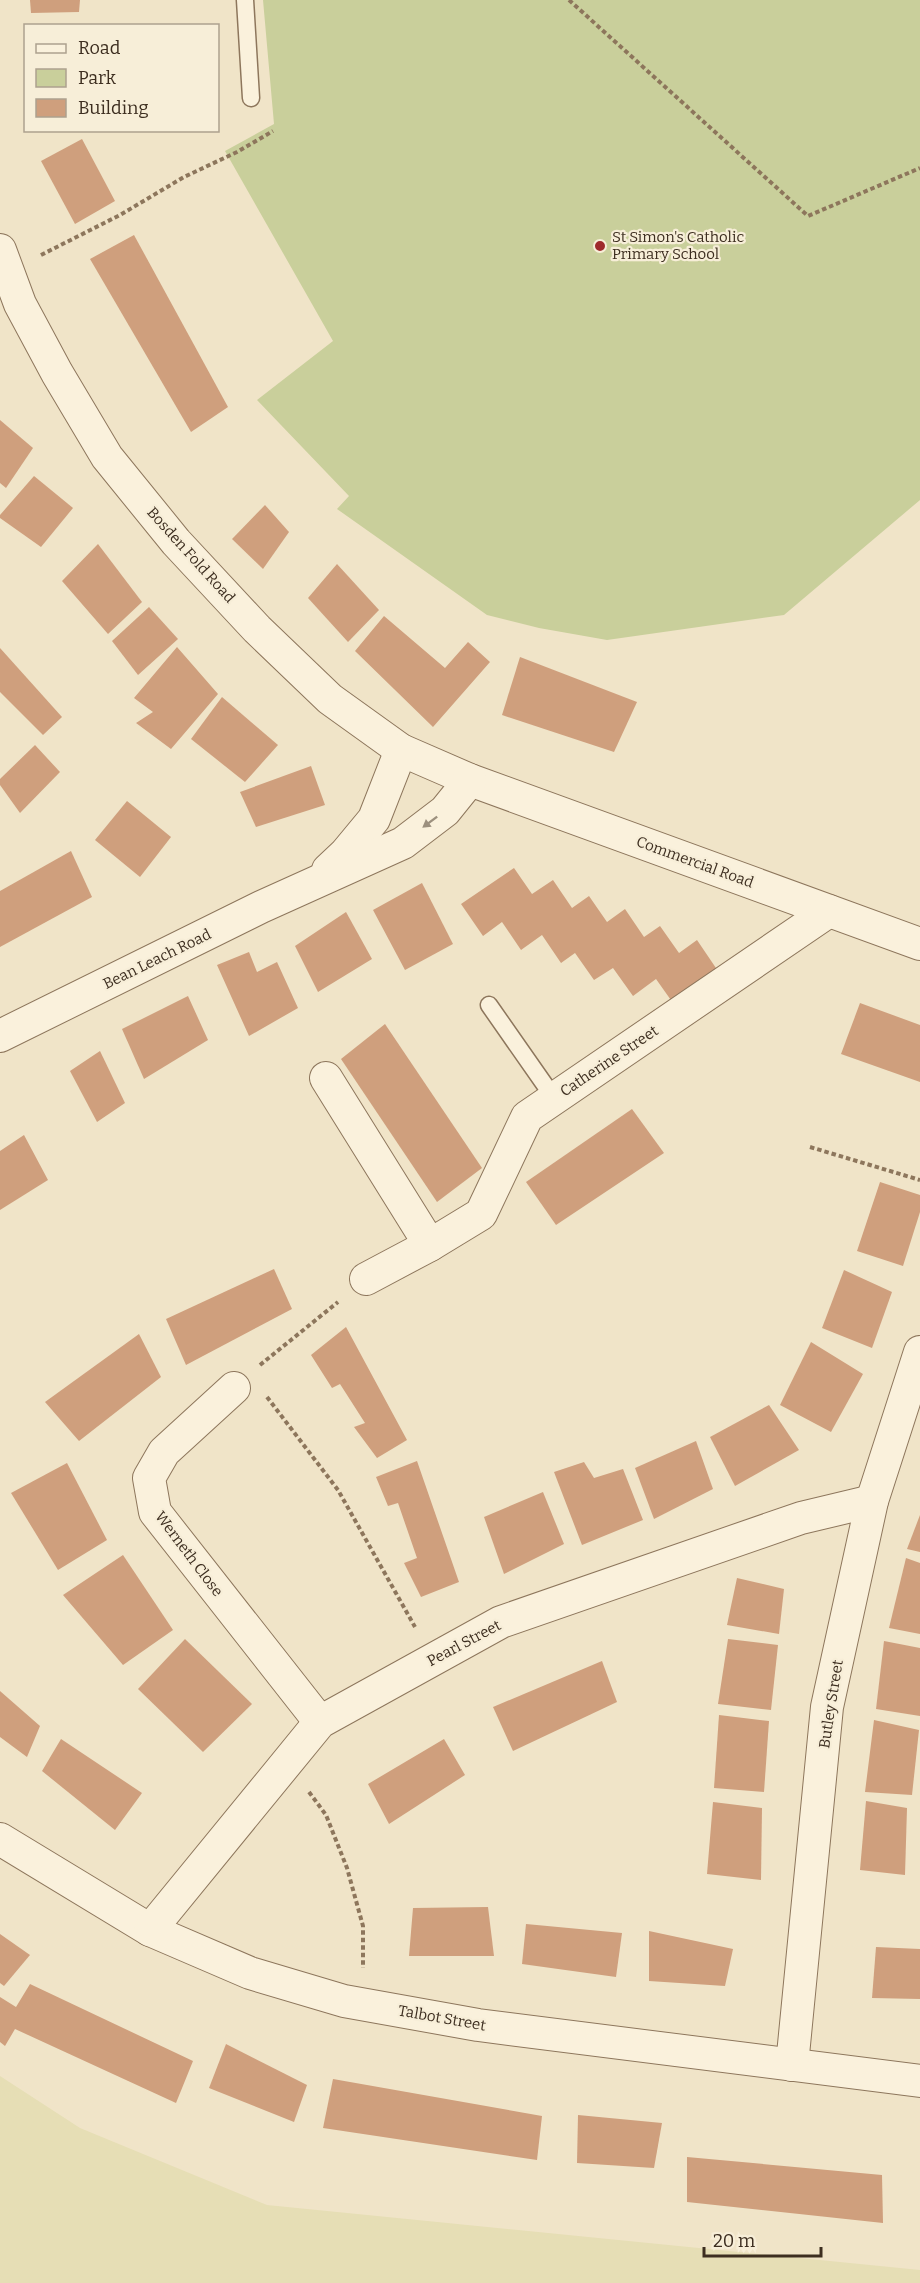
<svg xmlns="http://www.w3.org/2000/svg" width="920" height="2283" viewBox="0 0 920 2283" font-family="Bitter,serif">
<style>
.farmland{fill:#e6deb5}
.green{fill:#c9cf9b}
.building{fill:#cf9f7d}
.lines{fill:none;stroke-linecap:round;stroke-linejoin:round}
.service-casing{stroke:#8d765c;stroke-width:19}
.minor-casing{stroke:#8d765c;stroke-width:34}
.path{stroke:#8d765c;stroke-width:4;stroke-dasharray:4.5 3;stroke-linecap:butt}
.service{stroke:#faf1dc;stroke-width:16}
.minor{stroke:#faf1dc;stroke-width:32}
.oneway{fill:#9c907e}
.poi-dot{fill:#9e2a2b;stroke:#f7eed8;stroke-width:2}
.labels{text-anchor:middle;dominant-baseline:central;stroke-width:4.5;stroke-linejoin:round;paint-order:stroke}
.poi-label{font-size:15px;fill:#3d2e20;stroke:#f7eed8;text-anchor:start}
.street-label{font-size:15px;fill:#3d2e20;stroke:#f7eed8}
</style>
<rect width="100%" height="100%" fill="#f0e4c8"/>
<polygon class="farmland" points="0,2076 80,2128 267,2205 920,2270 920,2283 0,2283"/>
<polygon class="green" points="263,0 920,0 920,500 784,615 607,640 539,628 487,615 337,509 349,496 257,400 333,341 225,151 274,124"/>
<g class="building">
<polygon points="30,0 80,0 79,12 31,13"/>
<polygon points="82,139 115,201 75,224 41,161"/>
<polygon points="134,235 228,407 191,432 90,259"/>
<polygon points="0,420 33,448 6,488 0,483"/>
<polygon points="34,476 73,508 41,547 0,518 0,515"/>
<polygon points="265,505 289,532 263,569 232,539"/>
<polygon points="98,544 142,602 108,634 62,581"/>
<polygon points="337,564 379,610 348,642 308,598"/>
<polygon points="149,607 178,639 138,675 112,641"/>
<polygon points="384,616 445,668 468,642 490,662 433,727 355,651"/>
<polygon points="177,647 218,694 171,749 136,723 153,712 134,698"/>
<polygon points="0,648 62,717 43,735 0,692"/>
<polygon points="520,657 637,702 614,752 502,715"/>
<polygon points="222,697 278,745 245,782 191,739"/>
<polygon points="35,745 60,772 20,813 0,785 0,779"/>
<polygon points="311,766 325,805 256,827 240,792"/>
<polygon points="127,801 171,837 140,877 95,840"/>
<polygon points="71,851 92,897 0,947 0,891"/>
<polygon points="514,868 532,894 553,880 572,908 589,896 607,922 625,909 644,937 660,926 679,953 697,940 718,971 673,1003 656,979 633,996 613,968 594,980 575,953 561,963 542,935 521,950 502,922 483,936 461,904"/>
<polygon points="422,883 453,944 405,970 373,910"/>
<polygon points="346,912 372,959 318,992 295,946"/>
<polygon points="249,952 257,972 277,962 298,1008 249,1036 217,965"/>
<polygon points="188,996 208,1040 144,1079 122,1029"/>
<polygon points="860,1003 920,1025 920,1082 841,1054"/>
<polygon points="385,1024 482,1168 437,1202 341,1059"/>
<polygon points="100,1051 125,1103 97,1122 70,1071"/>
<polygon points="632,1109 664,1153 556,1225 526,1182"/>
<polygon points="24,1135 48,1180 0,1210 0,1151"/>
<polygon points="880,1182 920,1195 920,1212 903,1266 857,1251"/>
<polygon points="274,1269 292,1309 186,1365 166,1319"/>
<polygon points="844,1270 892,1292 872,1348 822,1328"/>
<polygon points="346,1327 407,1440 377,1458 354,1427 365,1423 340,1384 332,1388 311,1355"/>
<polygon points="139,1334 161,1377 79,1441 45,1402"/>
<polygon points="811,1342 863,1374 831,1432 780,1405"/>
<polygon points="769,1405 799,1450 735,1486 710,1437"/>
<polygon points="696,1441 713,1489 654,1519 635,1468"/>
<polygon points="417,1461 459,1582 421,1597 404,1563 417,1558 398,1503 388,1506 376,1477"/>
<polygon points="584,1462 594,1478 623,1469 643,1520 582,1545 554,1472"/>
<polygon points="67,1463 107,1540 58,1570 11,1493"/>
<polygon points="543,1492 564,1544 504,1574 484,1517"/>
<polygon points="920,1515 920,1552 907,1549"/>
<polygon points="123,1555 173,1630 123,1665 63,1595"/>
<polygon points="906,1558 920,1563 920,1634 889,1628"/>
<polygon points="737,1578 784,1589 779,1634 727,1625"/>
<polygon points="185,1639 252,1704 203,1752 138,1689"/>
<polygon points="728,1639 778,1645 771,1710 718,1704"/>
<polygon points="884,1641 920,1648 920,1716 876,1709"/>
<polygon points="602,1661 617,1702 513,1751 493,1707"/>
<polygon points="0,1691 40,1726 27,1757 0,1737"/>
<polygon points="719,1715 769,1721 764,1792 714,1788"/>
<polygon points="874,1720 919,1730 912,1795 865,1792"/>
<polygon points="61,1739 142,1793 115,1830 42,1771"/>
<polygon points="444,1739 465,1775 389,1824 368,1784"/>
<polygon points="866,1801 907,1808 905,1875 860,1870"/>
<polygon points="713,1802 762,1808 761,1880 707,1874"/>
<polygon points="488,1907 494,1956 409,1956 413,1908"/>
<polygon points="526,1924 622,1933 616,1977 522,1964"/>
<polygon points="649,1931 733,1949 725,1986 649,1981"/>
<polygon points="0,1934 30,1955 4,1986 0,1983"/>
<polygon points="876,1947 920,1949 920,1999 872,1998"/>
<polygon points="30,1984 193,2061 176,2103 15,2029 5,2046 0,2042 0,1997 16,2007"/>
<polygon points="226,2044 307,2085 294,2122 209,2088"/>
<polygon points="333,2079 542,2116 537,2160 323,2128"/>
<polygon points="578,2115 662,2123 654,2168 577,2163"/>
<polygon points="687,2157 882,2175 883,2223 687,2202"/>
</g>
<g class="lines">
<g class="service-casing">
<g id="service">
<polyline points="245,0 251,98"/>
<polyline points="489,1005 554,1098"/>
</g>
</g>
<g class="minor-casing">
<g id="minor">
<polyline points="0,250 20,304 57,373 107,457 176,542 257,629 330,699 401,750 470,780 920,944"/>
<polyline points="328,870 345,854 374,819 401,750"/>
<polyline points="0,1036 261,907 403,843 445,811 470,780"/>
<polyline points="326,1078 430,1245 481,1214 527,1117 829,911"/>
<polyline points="366,1279 430,1245"/>
<polyline points="234,1388 164,1452 149,1478 155,1512 320,1722"/>
<polyline points="0,1839 150,1930 250,1973 344,2001 478,2025 920,2081"/>
<polyline points="150,1930 320,1722 501,1622 801,1518 872,1501"/>
<polyline points="792,2065 827,1707 872,1501 920,1352"/>
</g>
</g>
<g class="path">
<polyline points="569,0 808,216 920,168"/>
<polyline points="41,255 120,215 184,177 237,152 273,131"/>
<polyline points="810,1147 920,1180"/>
<polyline points="260,1365 338,1302"/>
<polyline points="267,1397 338,1490 415,1627"/>
<polyline points="309,1792 326,1815 347,1868 363,1926 363,1968"/>
</g>
<use href="#service" class="service"/>
<use href="#minor" class="minor"/>
</g>
<defs><path id="oneway-solid" d="M-6-.8H1V-3.2L6.5 0L1 3.2V.8H-6Z" transform="scale(1.5)"/></defs>
<use class="oneway" href="#oneway-solid" transform="translate(430 822) rotate(143)"/>
<circle class="poi-dot" cx="600" cy="246" r="6"/>
<g class="labels">
<g class="poi-label">
<text x="612" y="237">St Simon's Catholic<tspan x="612" dy="17">Primary School</tspan></text>
</g>
<g class="street-label">
<text transform="translate(191 555) rotate(48)">Bosden Fold Road</text>
<text transform="translate(695 862) rotate(20)">Commercial Road</text>
<text transform="translate(157 959) rotate(-26)">Bean Leach Road</text>
<text transform="translate(609 1061) rotate(-34)">Catherine Street</text>
<text transform="translate(189 1554) rotate(53)">Werneth Close</text>
<text transform="translate(464 1643) rotate(-28)">Pearl Street</text>
<text transform="translate(831 1704) rotate(-81)">Butley Street</text>
<text transform="translate(442 2018) rotate(10)">Talbot Street</text>
</g>
</g>
<rect x="24" y="24" width="195" height="108" fill="#f7eed8" stroke="#ada18e" stroke-width="1.5"/>
<rect x="36" y="44" width="30" height="9" fill="#faf1dc" stroke="#ada18e" stroke-width="1.5"/>
<text x="78" y="54" font-size="18" fill="#3d2e20">Road</text>
<rect x="36" y="69" width="30" height="18" fill="#c9cf9b" stroke="#ada18e" stroke-width="1.5"/>
<text x="78" y="84" font-size="18" fill="#3d2e20">Park</text>
<rect x="36" y="99" width="30" height="18" fill="#cf9f7d" stroke="#ada18e" stroke-width="1.5"/>
<text x="78" y="114" font-size="18" fill="#3d2e20">Building</text>
<path d="M704 2247v9h117v-9" fill="none" stroke="#3d2e20" stroke-width="3"/>
<text x="713" y="2247" font-size="18" fill="#3d2e20" stroke="#f7eed8" stroke-width="4.5" paint-order="stroke">20 m</text>
</svg>
